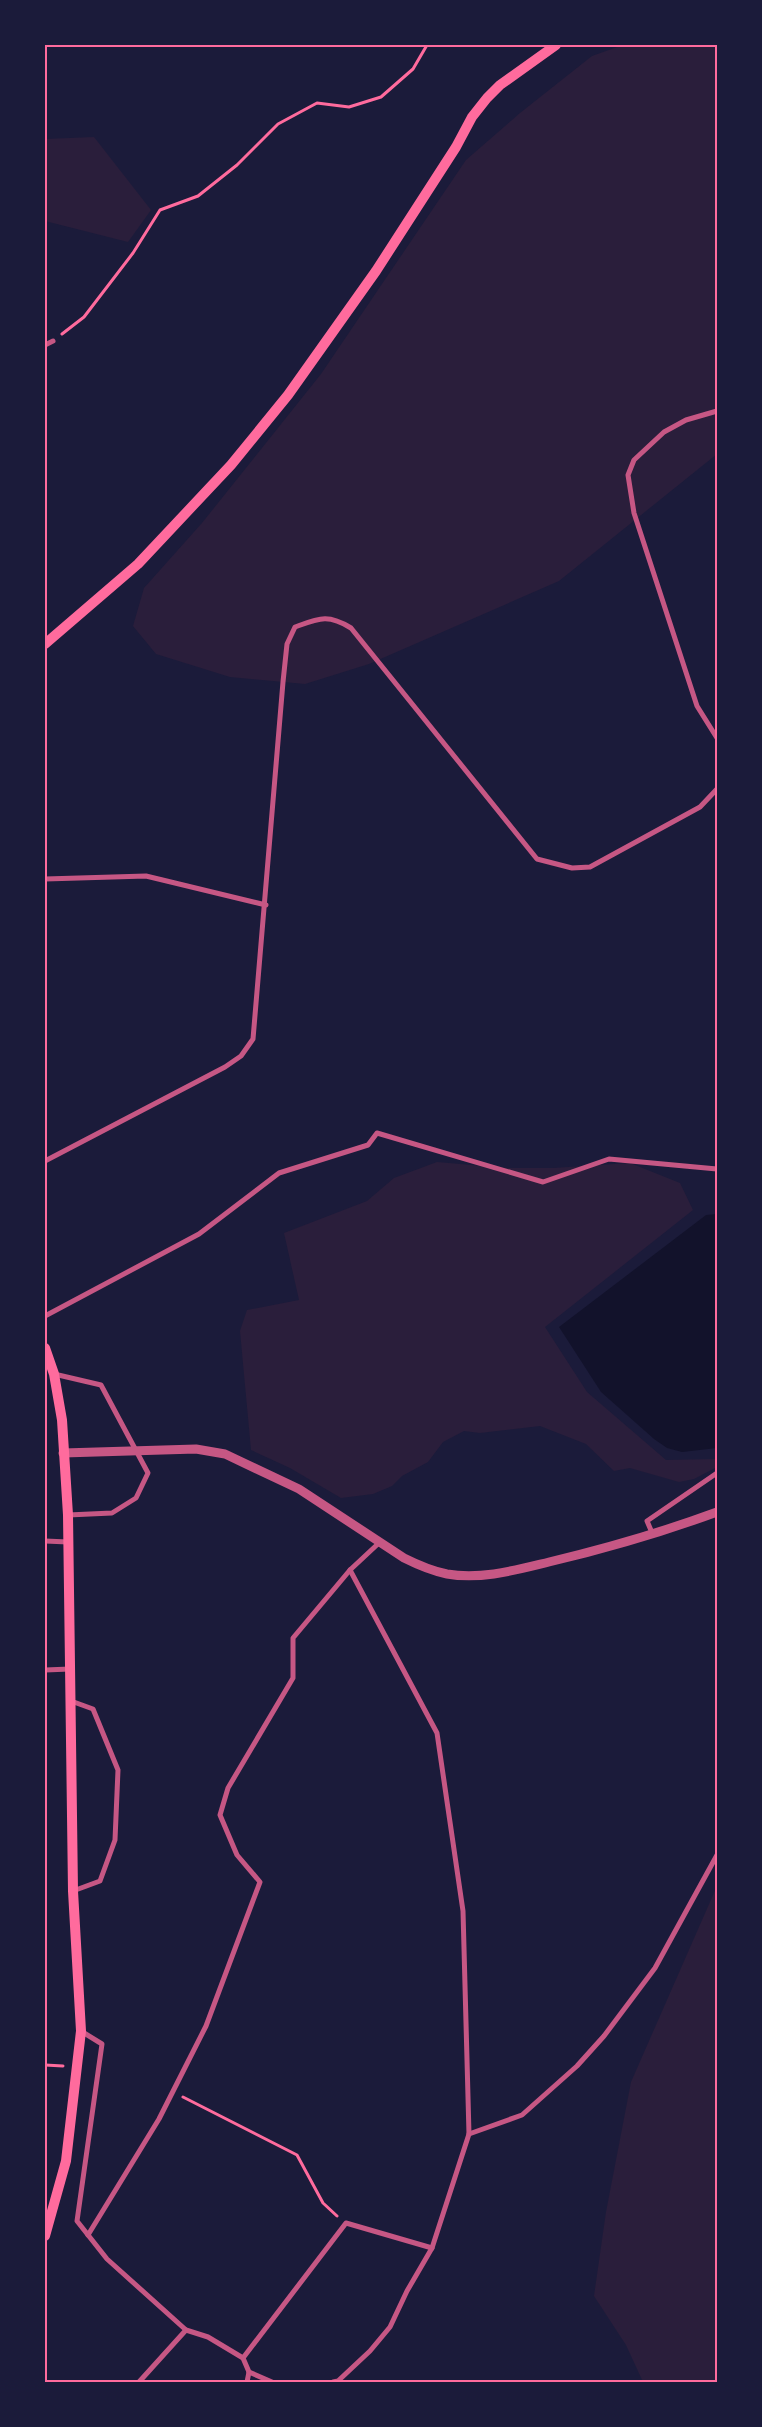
<svg xmlns="http://www.w3.org/2000/svg" width="762" height="2427" viewBox="0 0 762 2427" font-family="Poppins,sans-serif">
<style>
.green{fill:#2a1e3b}
.water{fill:#12122b}
.lines{fill:none;stroke-linecap:round;stroke-linejoin:round}
.path{stroke:#ff6b9d;stroke-width:3}
.minor{stroke:#c65784;stroke-width:5}
.tertiary{stroke:#c65784;stroke-width:9}
.secondary{stroke:#ff6b9d;stroke-width:10}
.neatline{fill:none;stroke:#ff6b9d;stroke-width:2}
</style>
<rect width="100%" height="100%" fill="#1b1b3a"/>
<g class="green">
<polygon points="623,45 717,45 717,454 559,581 369,664 305,684 230,677 156,654 133,626 144,588 202,523 321,374 466,160 520,113 592,56"/>
<polygon points="94,137 151,210 128,242 45,221 45,139"/>
<polygon points="437,1162 507,1168 553,1168 630,1163 680,1183 693,1210 545,1327 587,1392 666,1460 717,1459 717,1467 694,1479 679,1482 630,1468 614,1471 586,1444 540,1426 480,1433 464,1431 443,1442 428,1462 402,1476 392,1486 373,1494 341,1498 290,1468 251,1450 240,1331 247,1310 299,1300 284,1233 367,1201 394,1178"/>
<polygon points="717,1886 717,2382 643,2382 626,2345 594,2296 606,2212 631,2082"/>
</g>
<polygon class="water" points="717,1214 717,1448 682,1452 667,1448 654,1439 601,1392 559,1327 706,1215"/>
<g class="lines">
<g class="path">
<polyline points="62,334 84,317 133,253 160,210 198,196 237,165 278,124 317,103 349,107 381,97 413,69 427,45"/>
<polyline points="45,2065 63,2066"/>
<polyline points="183,2097 297,2155 323,2203 337,2216"/>
</g>
<g class="minor">
<polyline points="45,345 53,341"/>
<polyline points="717,411 686,420 664,432 634,460 628,475 634,513 697,706 717,738"/>
<polyline points="45,879 146,876 266,905"/>
<path d="M 45,1161 L 225,1067 L 241,1056 L 253,1039 L 283,682 L 287,644 L 295,627 C 320,618 328,614 351,628 L 537,859 L 572,868 L 590,867 L 700,807 L 717,789"/>
<polyline points="45,1316 199,1234 279,1173 368,1145 377,1133 543,1182 609,1159 717,1169"/>
<polyline points="54,1374 101,1385 148,1473 136,1498 112,1513 68,1515"/>
<polyline points="653,1535 647,1521 717,1473"/>
<polyline points="45,1541 68,1542"/>
<polyline points="45,1670 70,1669"/>
<polyline points="71,1701 93,1709 118,1770 115,1840 100,1881 73,1891"/>
<polyline points="81,2031 102,2044 77,2221 107,2259 186,2330 208,2337 243,2358 249,2372 247,2382"/>
<polyline points="469,2134 522,2115 577,2066 604,2036 655,1968 717,1855"/>
<polyline points="88,2235 159,2119 206,2026 260,1882 237,1855 220,1815 228,1788 293,1678 293,1638 350,1570"/>
<polyline points="243,2358 346,2223 432,2248"/>
<polyline points="249,2372 272,2382"/>
<polyline points="139,2382 186,2330"/>
<polyline points="333,2382 338,2381 370,2351 390,2327 407,2291 432,2248 469,2134 463,1911 437,1733 350,1570 380,1542"/>
</g>
<path class="tertiary" d="M 63,1453 L 196,1449 L 225,1454 L 299,1489 L 404,1558 C 418,1565 432,1571 447,1574 C 481,1580 516,1570 549,1562 C 608,1548 660,1533 717,1512"/>
<g class="secondary">
<polyline points="45,644 138,564 231,465 288,395 376,271 456,147 472,117 487,98 500,85 556,45"/>
<polyline points="45,1348 54,1374 62,1420 68,1515 73,1891 81,2031 66,2161 45,2236"/>
</g>
</g>
<rect width="762" height="2427" fill="none" stroke="#1b1b3a" stroke-width="92"/>
<rect x="46" y="46" width="670" height="2335" class="neatline"/>
</svg>
